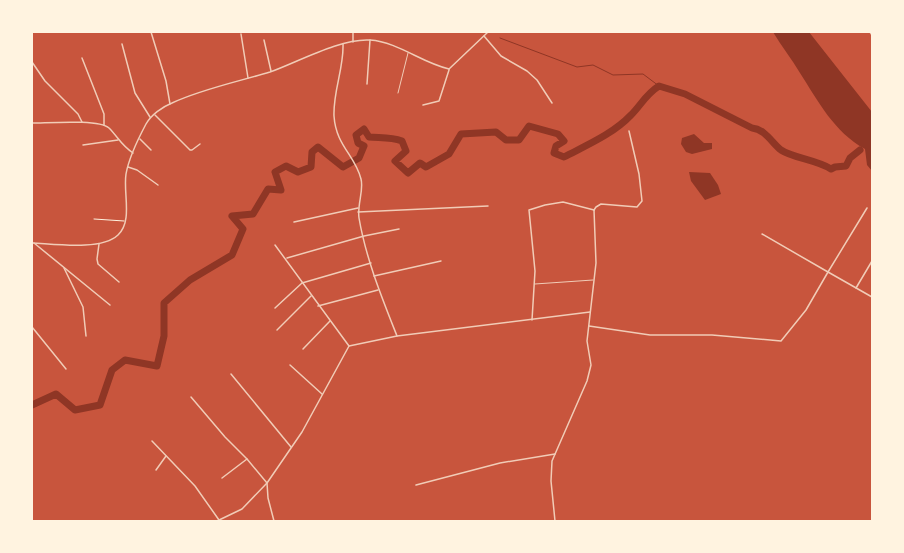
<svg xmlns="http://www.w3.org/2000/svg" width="904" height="553" viewBox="0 0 904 553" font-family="Montserrat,sans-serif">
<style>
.water{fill:#8f3625}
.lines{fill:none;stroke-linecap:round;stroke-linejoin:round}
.stream{stroke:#8f3625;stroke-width:1}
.river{stroke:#8f3625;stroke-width:7}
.path{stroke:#fff3e0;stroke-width:1}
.service{stroke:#f1ccb7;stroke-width:1}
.minor{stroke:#f1ccb7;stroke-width:1.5}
</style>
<rect width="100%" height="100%" fill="#c8553d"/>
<g class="water">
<path d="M 773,32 L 809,32 L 872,112 L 872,171 L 867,165 L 865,149 C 834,132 818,101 800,73 C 792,59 781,46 773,32 Z"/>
<polygon points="694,134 704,143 712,143 712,149 692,154 686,152 681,144 682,138"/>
<polygon points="689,172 710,173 718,185 721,194 705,200 691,181"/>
</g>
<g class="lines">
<polyline class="stream" points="500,38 577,67 593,65 613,75 643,74 659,86"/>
<path class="river" d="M 32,405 L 56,394 L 75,410 L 100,405 L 112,370 L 125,360 L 157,366 L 164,336 L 164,303 L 190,280 L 232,255 L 243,229 L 232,216 L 253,214 L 268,189 L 281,190 L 275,172 L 286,166 L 298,172 L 311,167 L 312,152 L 318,147 L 343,167 L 359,158 L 364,146 L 358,143 L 356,135 L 364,129 L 369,137 C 381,138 391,137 402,141 L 406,151 L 395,161 L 408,173 L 420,163 L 426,167 L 449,154 L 461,134 L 496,132 L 506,140 L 519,140 L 529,126 L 558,134 L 564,141 L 556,146 L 554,153 L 564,157 C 587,145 613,134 631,115 C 641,105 646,94 659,86 L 685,94 L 752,128 C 765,129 772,143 781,150 C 793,158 817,160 831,169 L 835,167 L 846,166 L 850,158 L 860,150"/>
<polyline class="path" points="94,219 124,221"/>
<g class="service">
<polyline points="398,93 408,53"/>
<polyline points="535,284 593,280"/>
</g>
<g class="minor">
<polyline points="151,32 166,81 170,104"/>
<polyline points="870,32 872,35"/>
<polyline points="241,34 248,78"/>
<polyline points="484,36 501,56 527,71 537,80 552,103"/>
<polyline points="264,40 271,71"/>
<polyline points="353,42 353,32"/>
<polyline points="122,44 135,93 150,117"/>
<path d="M 343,44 C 344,68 333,91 334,116 C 336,146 355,155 361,179 C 364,190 357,205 359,218 C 366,259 382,298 397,336"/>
<polyline points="82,58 104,114 104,125"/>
<polyline points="32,62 45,81 78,114 82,122"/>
<polyline points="449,69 488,32"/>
<polyline points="367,84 370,40"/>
<polyline points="423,105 439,101 449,70"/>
<polyline points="155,115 190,150 192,150 200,144"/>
<path d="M 32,123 C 48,123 99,119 109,128 C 118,137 121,145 133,153"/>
<polyline points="140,139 151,150"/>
<polyline points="83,145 118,140"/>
<polyline points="128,167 137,170 158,185"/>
<polyline points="594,210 596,207 601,204 637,207 642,201 639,174 629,131"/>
<polyline points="358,212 488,206"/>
<polyline points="294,222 358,208"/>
<polyline points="762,234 828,272 867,208"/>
<path d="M 32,243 C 54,244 101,251 118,235 C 133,221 123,193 126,174 C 129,157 138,139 146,124 C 151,115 162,107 172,103 C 202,89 237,82 270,72 C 298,62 341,38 370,40 C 398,42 422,63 449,69"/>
<polyline points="34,243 110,305"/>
<polyline points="99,244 97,259 98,264 119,282"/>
<polyline points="275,245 349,346"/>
<polyline points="287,258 364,236 399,229"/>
<polyline points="64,268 83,307 86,336"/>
<polyline points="374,276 441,261"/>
<polyline points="856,288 872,261"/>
<polyline points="318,306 378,290"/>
<polyline points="275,308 302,283 371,263"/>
<polyline points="532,320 535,271 529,210 545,205 563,202 594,210"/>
<polyline points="589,326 650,335 712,335 781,341 806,310 828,272 872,297"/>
<polyline points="32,327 66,369"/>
<polyline points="277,330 311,296"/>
<polyline points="303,349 330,321"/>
<polyline points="290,365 322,394"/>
<polyline points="231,374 291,447"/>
<polyline points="191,397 225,437 247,459 267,483 268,498 274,521"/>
<polyline points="152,441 195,486 219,520"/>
<polyline points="156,470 166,456"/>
<polyline points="222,478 247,459"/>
<polyline points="416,485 500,463 555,454"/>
<polyline points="217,521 242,509 267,483 302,432 349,346 397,336 590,312"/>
<polyline points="555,521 551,481 552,461 587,381 591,365 587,341 596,263 594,210"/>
</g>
</g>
<rect width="904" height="553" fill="none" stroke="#fff3e0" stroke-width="66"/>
</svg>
